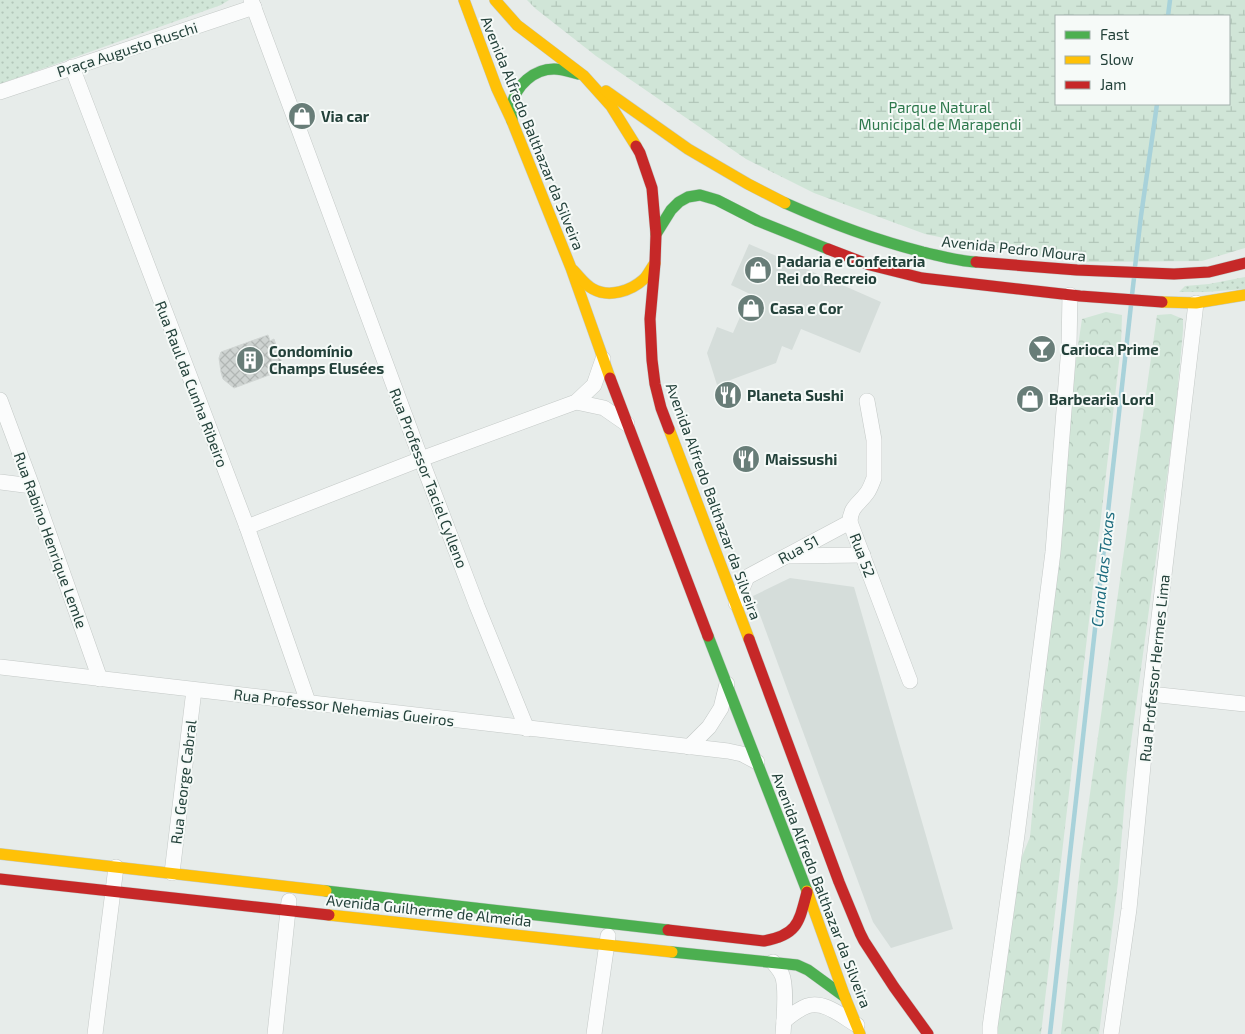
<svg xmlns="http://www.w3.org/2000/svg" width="1245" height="1034" viewBox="0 0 1245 1034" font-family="'Exo 2',sans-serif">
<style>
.built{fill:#d5ddda}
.forest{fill:url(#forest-crowns)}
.wetland{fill:url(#wetland-marsh);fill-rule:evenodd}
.park{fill:url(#park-dots)}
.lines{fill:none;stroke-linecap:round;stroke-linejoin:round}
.stream{stroke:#a8d2da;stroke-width:4.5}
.building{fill:url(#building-cross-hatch);stroke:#d0d5d3}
.street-casing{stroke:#c4c9c7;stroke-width:16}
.fast-casing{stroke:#c2cac7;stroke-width:12}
.slow-casing{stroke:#c2cac7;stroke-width:12}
.jam-casing{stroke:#c2cac7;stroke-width:12}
.street{stroke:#fbfcfc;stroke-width:15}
.fast{stroke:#4caf50;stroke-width:11}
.slow{stroke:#ffc107;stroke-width:11}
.jam{stroke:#c62828;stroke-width:11}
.labels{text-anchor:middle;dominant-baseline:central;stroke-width:4;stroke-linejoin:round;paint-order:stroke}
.street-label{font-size:15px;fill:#23413a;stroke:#f6faf8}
.park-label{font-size:15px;fill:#2d784c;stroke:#f6faf8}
.poi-label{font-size:15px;font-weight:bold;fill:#23413a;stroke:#f6faf8;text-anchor:start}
.water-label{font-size:16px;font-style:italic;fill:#1c6b7e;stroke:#f6faf8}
</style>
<defs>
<pattern id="forest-crowns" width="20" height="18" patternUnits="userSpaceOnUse" patternTransform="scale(1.25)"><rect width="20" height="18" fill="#d0e5d7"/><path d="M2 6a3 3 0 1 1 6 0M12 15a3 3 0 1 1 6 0" fill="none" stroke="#b2c6b9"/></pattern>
<pattern id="wetland-marsh" width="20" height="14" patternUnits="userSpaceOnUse" patternTransform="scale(1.25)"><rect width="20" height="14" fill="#d0e5d7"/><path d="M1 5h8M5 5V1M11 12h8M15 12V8" fill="none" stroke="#b2c6b9"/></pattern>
<pattern id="park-dots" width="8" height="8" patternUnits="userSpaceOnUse" patternTransform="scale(1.25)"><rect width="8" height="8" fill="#d0e5d7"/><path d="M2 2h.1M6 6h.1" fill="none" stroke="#b2c6b9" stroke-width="1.8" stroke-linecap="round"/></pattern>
<pattern id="building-cross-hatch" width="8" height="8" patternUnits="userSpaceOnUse" patternTransform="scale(1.25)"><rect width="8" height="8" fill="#ced3d1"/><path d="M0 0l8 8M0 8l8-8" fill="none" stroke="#b1b6b4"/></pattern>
</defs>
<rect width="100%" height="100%" fill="#e7ecea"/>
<g class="built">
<polygon points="749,244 881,302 860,353 801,329 792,350 782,346 776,363 717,385 707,353 717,327 733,333 750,294 731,285"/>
<polygon points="790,578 854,587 953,929 891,948 873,922 753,596"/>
</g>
<g class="forest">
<polygon points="1106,312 1122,315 1121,345 1041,1034 996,1034 1011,932 1015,874 1030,837 1070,399 1082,319"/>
<polygon points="1171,314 1183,319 1183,330 1175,418 1127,772 1118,882 1099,1034 1061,1034 1081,858 1157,315"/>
</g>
<path class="wetland" d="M 527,0 L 1245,0 L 1245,248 L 1202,261 L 1079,262 L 987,247 L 925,234 L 814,193 L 746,159 L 596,56 L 536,9 ZM 1056,16 L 1229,16 L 1229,104 L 1056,104 Z"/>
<g class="park">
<polygon points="0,0 229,0 221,5 0,84"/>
<polygon points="1245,277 1245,289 1206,292 1179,292 1185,286 1209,284"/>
</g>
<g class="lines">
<g class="stream">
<polyline points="1168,16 1170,0"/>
<polyline points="1135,267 1141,216 1157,104"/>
<polyline points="1132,295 1134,278"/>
<polyline points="1050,1034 1131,305"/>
</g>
</g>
<polygon class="building" points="268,335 270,341 274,339 282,363 278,364 280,371 234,388 223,379 221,372 219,358 221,352"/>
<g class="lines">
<g class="street-casing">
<g id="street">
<polyline points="251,0 421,459 477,606 527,729"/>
<polyline points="72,67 247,527 308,702"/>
<polyline points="0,92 254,7"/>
<polyline points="0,400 32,486 100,679"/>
<path d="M 867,401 L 874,440 L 874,478 C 872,483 870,489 867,493 C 859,504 850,507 850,522 L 910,681"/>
<polyline points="576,402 604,408 627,424"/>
<polyline points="0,482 32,486"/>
<polyline points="247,527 421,459 576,402 594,385 603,359"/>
<polyline points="787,556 863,555"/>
<polyline points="736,603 747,577 850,522"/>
<polyline points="0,667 728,751 742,754 757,762"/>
<polyline points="1150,694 1245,704"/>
<polyline points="689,747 709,727 721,708 727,684"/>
<polyline points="172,873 194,690"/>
<path d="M 773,962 C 776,966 780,970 782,975 C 787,986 784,1020 783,1034"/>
<path d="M 784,1021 C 790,1016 799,1009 807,1006 C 824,1000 843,1017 857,1025"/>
<polyline points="95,1034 116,867"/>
<polyline points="275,1034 289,901"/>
<polyline points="594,1034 608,936"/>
<polyline points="990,1034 990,1027 1017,835 1053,552 1069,346 1070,295"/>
<polyline points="1111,1034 1129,909 1150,694 1196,303"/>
</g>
</g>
<g class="fast-casing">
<g id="fast">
<path d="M 512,121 C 512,116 511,110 512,105 C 516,85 534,69 554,69 C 563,69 570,72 578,74"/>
<path d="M 785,203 C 830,223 875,240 923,252 C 941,256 958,261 976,262"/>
<polyline points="656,234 671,210 679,202 688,197 700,195 717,200 758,221 828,249"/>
<polyline points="708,636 807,891"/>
<polyline points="326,891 668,930"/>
<polyline points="672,952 797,965 808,970 845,997"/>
</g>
</g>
<g class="slow-casing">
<g id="slow">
<polyline points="464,0 497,89 512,121 571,268 610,378"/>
<polyline points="495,0 517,25 584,76 611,106 636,146"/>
<polyline points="606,91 688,149 748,184 785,203"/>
<path d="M 573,270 C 579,276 585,285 593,289 C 609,298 631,291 644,279 C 648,275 651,268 655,263"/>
<polyline points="1162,302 1196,303 1245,295"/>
<polyline points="669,429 749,639"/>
<polyline points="0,854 326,891"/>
<polyline points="807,891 845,997 860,1034"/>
<polyline points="329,915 672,952"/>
</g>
</g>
<g class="jam-casing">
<g id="jam">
<polyline points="636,146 640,153 652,188 656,234 655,263 650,319 652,360 655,384 661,408 669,429"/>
<polyline points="828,249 870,265 922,278 1080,296 1162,302"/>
<polyline points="976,262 1077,270 1174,274 1209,272 1245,263"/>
<polyline points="610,378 708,636"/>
<polyline points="749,639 839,882 860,933 864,941 894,987 928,1034"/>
<polyline points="0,879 329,915"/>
<path d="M 668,930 L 764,941 C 798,935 799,922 807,892"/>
</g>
</g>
<use href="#street" class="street"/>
<use href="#fast" class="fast"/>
<use href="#slow" class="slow"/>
<use href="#jam" class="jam"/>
</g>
<defs>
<g id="shop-disc" transform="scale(1.4375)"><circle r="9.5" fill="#687d78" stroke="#f6faf8"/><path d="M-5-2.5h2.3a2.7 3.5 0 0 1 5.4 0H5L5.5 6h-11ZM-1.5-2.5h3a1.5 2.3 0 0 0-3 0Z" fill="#fff"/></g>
<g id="bar-disc" transform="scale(1.4375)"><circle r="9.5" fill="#687d78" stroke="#f6faf8"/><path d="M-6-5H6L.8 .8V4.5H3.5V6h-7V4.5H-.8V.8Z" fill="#fff"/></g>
<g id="building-disc" transform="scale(1.4375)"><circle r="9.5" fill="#687d78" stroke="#f6faf8"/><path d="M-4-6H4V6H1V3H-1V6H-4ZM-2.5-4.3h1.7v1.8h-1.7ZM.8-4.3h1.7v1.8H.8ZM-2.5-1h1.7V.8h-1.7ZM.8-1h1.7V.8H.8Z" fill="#fff"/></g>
<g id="restaurant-disc" transform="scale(1.4375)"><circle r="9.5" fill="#687d78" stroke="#f6faf8"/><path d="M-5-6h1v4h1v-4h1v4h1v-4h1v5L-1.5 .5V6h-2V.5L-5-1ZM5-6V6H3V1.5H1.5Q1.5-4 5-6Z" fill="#fff"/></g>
</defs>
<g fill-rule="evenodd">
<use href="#shop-disc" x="302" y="116"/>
<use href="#shop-disc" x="758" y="270"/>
<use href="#shop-disc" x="751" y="308"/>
<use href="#bar-disc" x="1042" y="349"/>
<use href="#building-disc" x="250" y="360"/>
<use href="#restaurant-disc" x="728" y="395"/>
<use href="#shop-disc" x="1030" y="399"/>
<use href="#restaurant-disc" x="746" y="459"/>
</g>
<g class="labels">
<g class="street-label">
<text transform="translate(127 49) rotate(-18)">Praça Augusto Ruschi</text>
<text transform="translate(533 133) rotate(68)">Avenida Alfredo Balthazar da Silveira</text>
<text transform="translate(1014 248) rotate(6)">Avenida Pedro Moura</text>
<text transform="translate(192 384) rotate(69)">Rua Raul da Cunha Ribeiro</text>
<text transform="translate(429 478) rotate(69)">Rua Professor Taciel Cylleno</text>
<text transform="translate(714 501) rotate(70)">Avenida Alfredo Balthazar da Silveira</text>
<text transform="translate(51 540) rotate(70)">Rua Rabino Henrique Lemle</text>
<text transform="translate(798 549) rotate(-28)">Rua 51</text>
<text transform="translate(863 555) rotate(69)">Rua 52</text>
<text transform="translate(1154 668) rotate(-84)">Rua Professor Hermes Lima</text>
<text transform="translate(344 707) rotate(7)">Rua Professor Nehemias Gueiros</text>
<text transform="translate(183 782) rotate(-83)">Rua George Cabral</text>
<text transform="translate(822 890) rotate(69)">Avenida Alfredo Balthazar da Silveira</text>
<text transform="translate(429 910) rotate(6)">Avenida Guilherme de Almeida</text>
</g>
<g class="park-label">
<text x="940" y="107">Parque Natural<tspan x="940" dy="17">Municipal de Marapendi</tspan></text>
</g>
<g class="poi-label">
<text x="321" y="116">Via car</text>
<text x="777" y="261">Padaria e Confeitaria<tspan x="777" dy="17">Rei do Recreio</tspan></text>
<text x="770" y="308">Casa e Cor</text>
<text x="1061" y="349">Carioca Prime</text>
<text x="269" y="351">Condomínio<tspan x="269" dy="17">Champs Elusées</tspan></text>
<text x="747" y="395">Planeta Sushi</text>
<text x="1049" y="399">Barbearia Lord</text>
<text x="765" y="459">Maissushi</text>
</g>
<g class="water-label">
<text transform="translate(1102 569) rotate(-84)">Canal das Taxas</text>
</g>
</g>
<rect x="1055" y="15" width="175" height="90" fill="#f6faf8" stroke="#a2b0ac"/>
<rect x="1065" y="31" width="25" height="8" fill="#4caf50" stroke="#a2b0ac"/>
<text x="1100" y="40" font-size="15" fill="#23413a">Fast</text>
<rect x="1065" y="56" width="25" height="8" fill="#ffc107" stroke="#a2b0ac"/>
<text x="1100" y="65" font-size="15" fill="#23413a">Slow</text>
<rect x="1065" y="81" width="25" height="8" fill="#c62828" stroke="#a2b0ac"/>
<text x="1100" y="90" font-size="15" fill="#23413a">Jam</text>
</svg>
